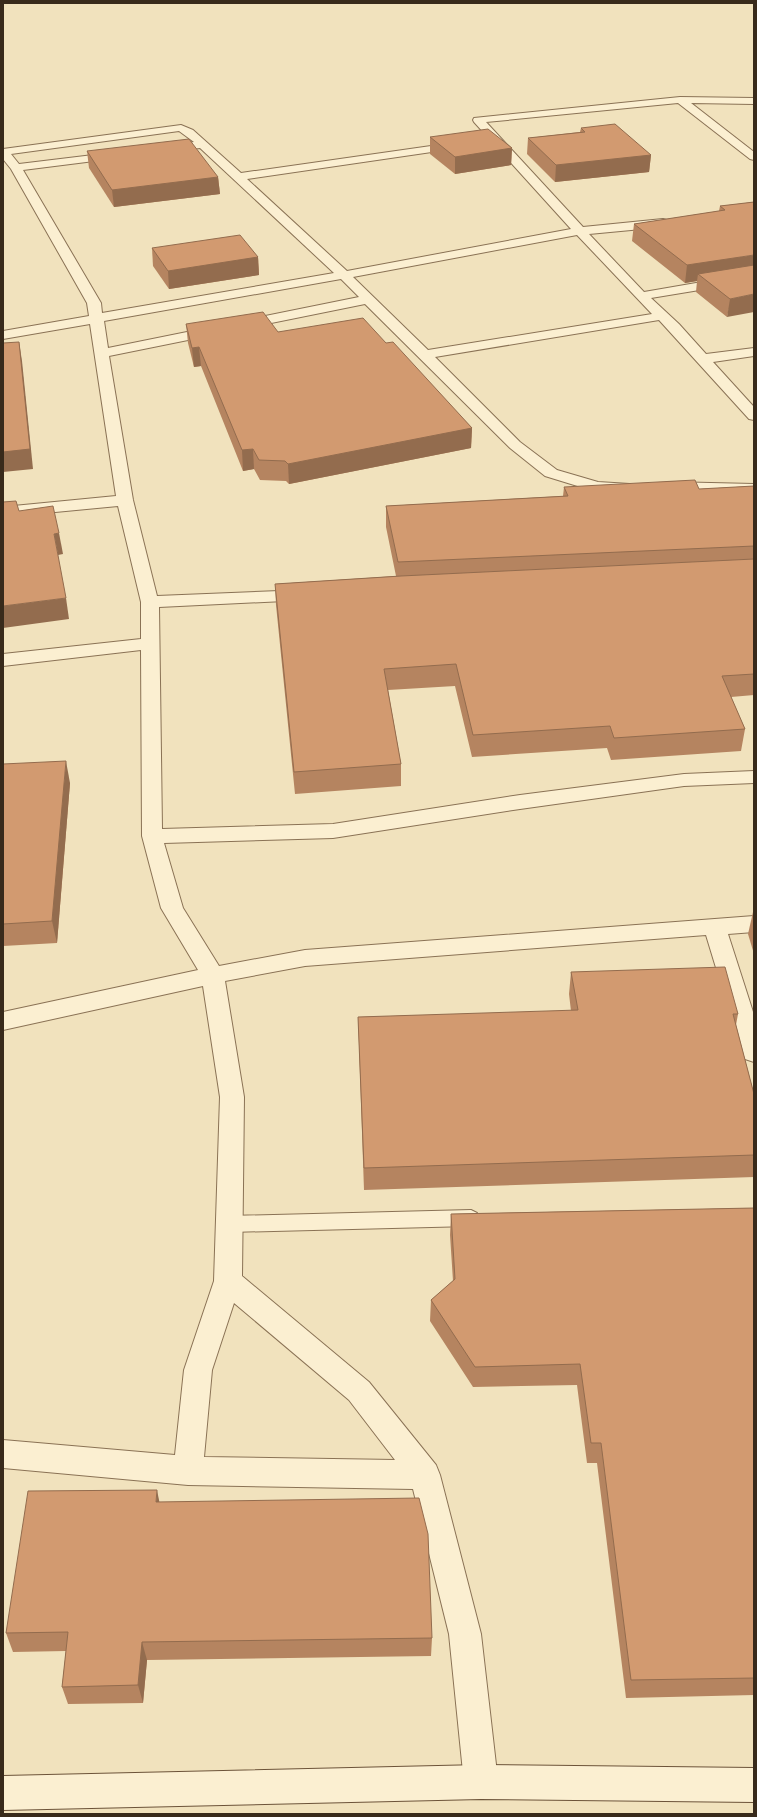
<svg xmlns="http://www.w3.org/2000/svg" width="757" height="1817" viewBox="0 0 757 1817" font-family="'Zilla Slab',serif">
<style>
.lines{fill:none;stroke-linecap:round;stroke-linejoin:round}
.service-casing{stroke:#8a7255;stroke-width:2}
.minor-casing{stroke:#8a7255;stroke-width:2}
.secondary-casing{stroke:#6c5339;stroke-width:2}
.service{fill:#fbefd1;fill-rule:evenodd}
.minor{fill:#fbefd1;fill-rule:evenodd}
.secondary{fill:#fbefd1;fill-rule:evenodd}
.wall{fill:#b58460}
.shaded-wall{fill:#936c4e}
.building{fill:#d29a70;stroke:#936c4e}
</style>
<rect width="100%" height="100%" fill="#f1e2bd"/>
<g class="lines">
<g class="service-casing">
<polygon id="service" points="471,1210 477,1213 480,1218 477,1223 471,1226 230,1232 224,1229 221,1224 224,1219 230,1216"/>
</g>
<g class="minor-casing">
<g id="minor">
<path d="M 680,97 L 754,98 L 754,104 L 691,103 L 754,152 L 754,160 L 750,159 L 678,103 L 486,122 L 583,227 L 663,219 L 667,220 L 669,223 L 667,226 L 663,227 L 589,234 L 644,292 L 754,273 L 754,281 L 651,298 L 679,324 L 706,354 L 754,348 L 754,356 L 713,362 L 754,407 L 754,420 L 749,419 L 659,320 L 435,357 L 520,442 L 557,470 L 598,482 L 630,484 L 632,487 L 630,490 L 597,492 L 545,476 L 510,448 L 365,304 L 109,356 L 133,500 L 157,596 L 305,590 L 311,591 L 314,595 L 311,599 L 305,600 L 159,607 L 162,829 L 333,824 L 520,795 L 684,774 L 754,771 L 754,783 L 684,786 L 520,809 L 333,838 L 164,843 L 183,908 L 219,966 L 305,950 L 754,916 L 754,932 L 728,934 L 754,1015 L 754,1062 L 745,1059 L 742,1053 L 706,935 L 305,966 L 225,981 L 244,1097 L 242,1276 L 369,1382 L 436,1465 L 440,1475 L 481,1634 L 498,1782 L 493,1794 L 481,1799 L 469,1794 L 464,1782 L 449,1634 L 413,1489 L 188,1485 L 3,1468 L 3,1440 L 175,1455 L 184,1370 L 214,1281 L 220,1097 L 203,986 L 3,1030 L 3,1012 L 198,970 L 161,908 L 142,836 L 141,650 L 3,666 L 3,654 L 141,639 L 141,602 L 118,506 L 3,517 L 3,507 L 116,496 L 90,324 L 3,339 L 3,331 L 89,316 L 87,303 L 11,169 L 3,159 L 3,149 L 181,125 L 193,130 L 241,173 L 459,142 L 463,143 L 464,145 L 463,147 L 459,148 L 247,179 L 347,271 L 571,229 L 474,122 L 473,120 L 474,118 ZM 179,131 L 194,142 L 160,147 L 158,149 L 160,151 L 164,152 L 200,148 L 334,273 L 102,313 L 101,303 L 23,170 L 118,158 L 124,155 L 118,152 L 19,164 L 11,154 ZM 577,235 L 652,314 L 428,350 L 353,277 ZM 341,279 L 359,297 L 108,348 L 104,321 ZM 234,1303 L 349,1400 L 395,1460 L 204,1457 L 212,1370 Z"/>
<polygon points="668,482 754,484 754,494 662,490 660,487 662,484"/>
</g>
</g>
<g class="secondary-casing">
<polygon id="secondary" points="481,1765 754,1768 754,1802 481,1799 3,1810 3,1776"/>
</g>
<use href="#service" class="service"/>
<use href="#minor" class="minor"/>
<use href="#secondary" class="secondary"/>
</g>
<g class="wall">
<polygon points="581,128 651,155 649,172 555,182 527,154 528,138 580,132"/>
<polygon points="430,137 512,148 511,165 455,174 430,154"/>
<polygon points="87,151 218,177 220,194 114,207 89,168"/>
<polygon points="754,202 727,317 696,292 697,281 685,283 632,241 634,224 719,211 720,206"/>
<polygon points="152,248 258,257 259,275 169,289 153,266"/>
<polygon points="186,324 278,332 386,343 472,428 471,448 289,484 286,481 260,480 254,469 243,471 201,366 194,367 188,343"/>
<polygon points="754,486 754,695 731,697 745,729 741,751 611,760 607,748 472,757 455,686 388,690 401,764 401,786 295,794 276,605 275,584 396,576 386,527 386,506 563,496 564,487 699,489"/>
<polygon points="3,764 70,783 57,943 3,946"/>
<polygon points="753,912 754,912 754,954 748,934"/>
<polygon points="571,972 738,1014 736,1025 754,1094 754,1177 364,1190 358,1017 571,1011 569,994"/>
<polygon points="754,1208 754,1695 626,1698 597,1463 587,1463 577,1385 473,1387 430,1321 431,1300 453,1281 450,1235 451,1214"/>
<polygon points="159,1502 432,1638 431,1656 147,1660 143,1703 68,1704 62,1687 66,1651 13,1652 6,1633"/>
</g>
<g class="shaded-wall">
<polygon points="512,148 511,165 455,174 455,157"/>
<polygon points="651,155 649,172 555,182 556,165"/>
<polygon points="218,177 220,194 114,207 112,190"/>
<polygon points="754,255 754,272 698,274 697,281 685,283 687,265"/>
<polygon points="258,257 259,275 169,289 168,271"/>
<polygon points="754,294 754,312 727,317 730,299"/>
<polygon points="19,342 22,361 33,469 3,472 3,452"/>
<polygon points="199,347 201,366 194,367 192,348"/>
<polygon points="472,428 471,448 289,484 288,464"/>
<polygon points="253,449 254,469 243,471 242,450"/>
<polygon points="59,533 63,554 58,555 54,534"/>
<polygon points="66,598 69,619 3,628 3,606"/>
<polygon points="66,761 70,783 57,943 52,921"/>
<polygon points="157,1490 161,1510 156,1502"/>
<polygon points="142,1642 147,1660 143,1703 138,1685"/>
</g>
<g class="building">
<polygon points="615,124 651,155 556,165 528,138 585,132 581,128"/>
<polygon points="488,129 512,148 455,157 430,137"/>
<polygon points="189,139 218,177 112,190 87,151"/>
<polygon points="754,202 754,255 687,265 634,224 725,210 720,206"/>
<polygon points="240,235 258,257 168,271 152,248"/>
<polygon points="754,265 754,294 730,299 698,274"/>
<polygon points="263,312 278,332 363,318 386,343 393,342 472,428 288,464 285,461 259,460 253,449 242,450 199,347 192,348 186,324"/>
<polygon points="19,342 30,449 3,452 3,343"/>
<polygon points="695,480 699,489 754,486 754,546 398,562 386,506 568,496 564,487"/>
<polygon points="16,501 19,511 53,506 59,533 54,534 66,598 3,606 3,502"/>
<polygon points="754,559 754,674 722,676 745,729 614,738 610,726 473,735 456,664 384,669 401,764 294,772 275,584 401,576"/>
<polygon points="66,761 52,921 3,924 3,764"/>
<polygon points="725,967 738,1014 733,1014 754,1094 754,1155 364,1168 358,1017 578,1010 571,972"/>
<polygon points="754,1208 754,1678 631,1680 601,1443 591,1443 580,1364 475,1367 431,1300 455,1279 451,1214"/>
<polygon points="157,1490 156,1502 419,1498 428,1534 432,1638 142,1642 138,1685 62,1687 68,1632 6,1633 28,1491"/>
</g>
<rect width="757" height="1817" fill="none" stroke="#382a1b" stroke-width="8"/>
</svg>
